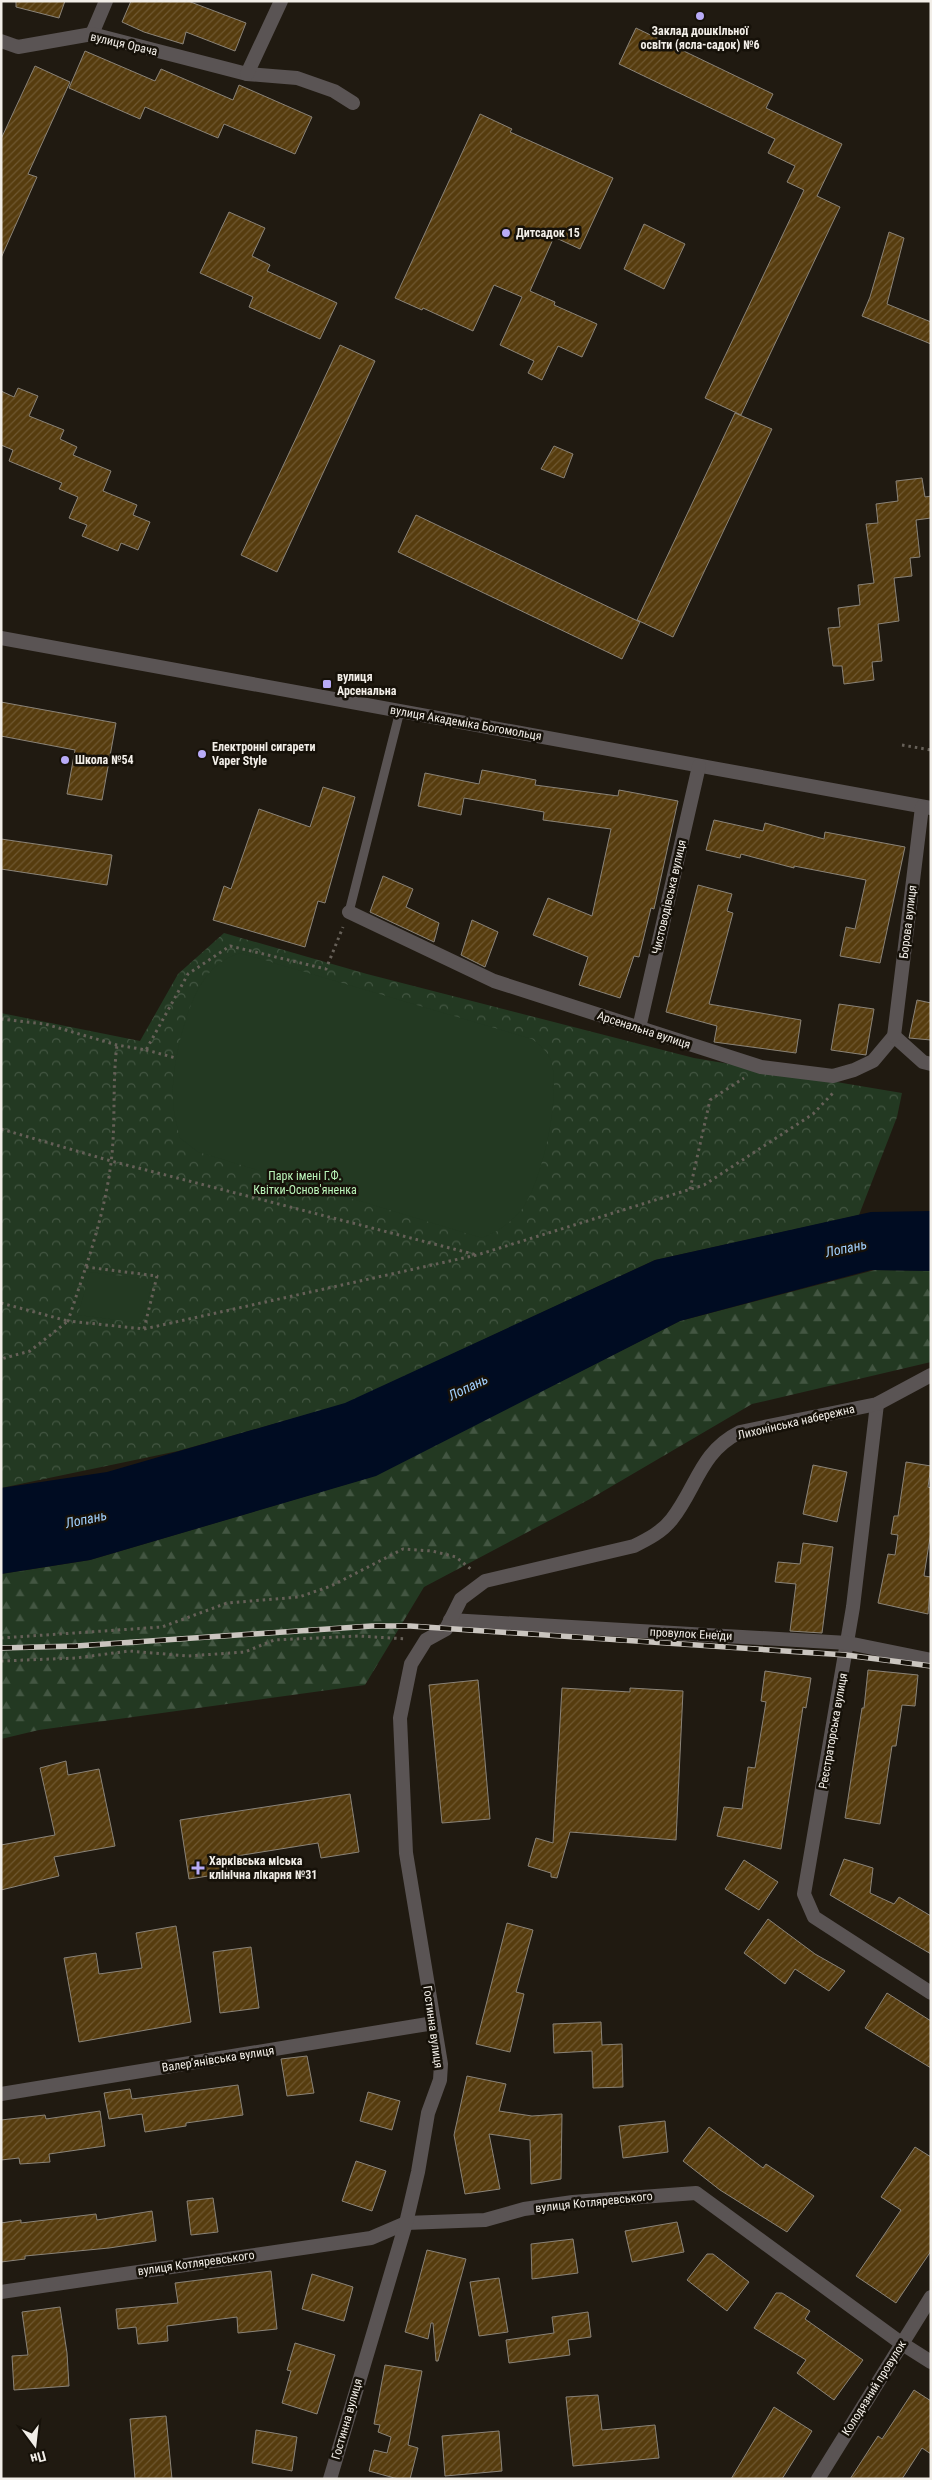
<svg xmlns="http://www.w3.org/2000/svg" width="932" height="2480" viewBox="0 0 932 2480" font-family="'Roboto Condensed',sans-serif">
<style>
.forest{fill:url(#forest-firs)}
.park{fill:url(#park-crowns)}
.pitch{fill:#233922}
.water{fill:#000c22}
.building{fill:url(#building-hatch);stroke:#8a8378}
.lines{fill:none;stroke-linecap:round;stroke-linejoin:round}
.path{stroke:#666058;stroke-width:3;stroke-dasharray:2.5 4;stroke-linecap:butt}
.service{stroke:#5a5454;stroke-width:9}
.minor{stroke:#5a5454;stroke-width:14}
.rail-casing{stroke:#cac5bf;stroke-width:5.5}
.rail{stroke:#161109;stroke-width:4;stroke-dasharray:11;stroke-linecap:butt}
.poi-dot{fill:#b8abf7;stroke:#161109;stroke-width:2}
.labels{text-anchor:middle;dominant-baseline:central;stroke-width:5;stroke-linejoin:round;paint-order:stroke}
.poi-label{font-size:12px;font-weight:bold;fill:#f2eee8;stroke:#161109;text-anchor:start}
.street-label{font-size:12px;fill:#f2eee8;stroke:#161109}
.park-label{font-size:12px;fill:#baf4b9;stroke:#161109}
.water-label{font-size:14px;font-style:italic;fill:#a1cffc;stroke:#161109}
</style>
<defs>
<pattern id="forest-firs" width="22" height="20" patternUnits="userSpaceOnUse" patternTransform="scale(1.25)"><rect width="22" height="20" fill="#233922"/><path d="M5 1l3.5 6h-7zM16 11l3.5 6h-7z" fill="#435642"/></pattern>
<pattern id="park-crowns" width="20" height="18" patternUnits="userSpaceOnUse" patternTransform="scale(1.25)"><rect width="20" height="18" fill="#233922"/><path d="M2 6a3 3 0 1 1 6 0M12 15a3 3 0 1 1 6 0" fill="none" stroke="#435642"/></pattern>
<pattern id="building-hatch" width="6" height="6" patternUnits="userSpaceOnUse" patternTransform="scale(1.25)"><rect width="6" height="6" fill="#563c0e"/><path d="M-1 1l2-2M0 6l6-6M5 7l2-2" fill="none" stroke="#6f5831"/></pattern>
</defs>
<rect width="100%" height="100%" fill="#201a11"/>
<polygon class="forest" points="875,1270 931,1271 931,1362 752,1404 590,1499 424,1587 365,1685 39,1730 1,1739 1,1574 90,1560 371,1477 680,1321"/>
<polygon class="park" points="224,933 367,974 694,1058 902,1093 897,1117 859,1215 655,1260 345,1404 178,1451 1,1488 1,1013 140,1041 178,974"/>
<g class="pitch">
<path d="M 240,953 L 532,1039 C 538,1044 547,1051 550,1058 C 563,1089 542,1183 522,1209 C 511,1223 497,1232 482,1238 L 198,1152 L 180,1138 C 177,1125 173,1112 173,1099 C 171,1066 187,995 211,971 C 219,962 229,957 240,953 Z"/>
<polygon points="90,1272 153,1280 142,1323 78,1315"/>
</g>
<polygon class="water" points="931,1211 931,1271 871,1270 680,1321 376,1476 90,1560 1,1574 1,1488 107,1472 345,1403 655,1260 871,1212"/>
<g class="building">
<polygon points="16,1 65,1 59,18 16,7"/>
<polygon points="131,1 188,1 246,23 235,51 186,32 183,44 144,32 122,22"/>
<polygon points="636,28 773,94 766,108 842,144 817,196 840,207 741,415 705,398 804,190 787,182 795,166 768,153 775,139 619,64"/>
<polygon points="85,51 155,81 161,69 233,100 239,85 312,117 295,154 224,124 218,138 145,107 140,119 69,88"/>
<polygon points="35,66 70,82 28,174 37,177 1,258 1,139"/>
<polygon points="480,114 512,129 510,132 613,178 580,249 554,237 530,291 555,302 554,305 597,324 582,357 558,346 542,380 528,373 534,361 500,345 522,297 494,285 473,331 423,308 422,310 395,298"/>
<polygon points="229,212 265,228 252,256 270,265 267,271 337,303 320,339 249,307 253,297 200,273"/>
<polygon points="644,224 685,244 664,289 624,269"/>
<polygon points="889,232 904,238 887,304 931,322 931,344 862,316 870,297"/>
<polygon points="340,345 375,361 277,572 241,555"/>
<polygon points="18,388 38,396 29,416 64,430 60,439 77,447 73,455 111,471 103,491 137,505 133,515 150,522 138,550 121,543 118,551 82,536 87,525 69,518 78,497 59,489 62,483 9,461 13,450 1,445 1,391 14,397"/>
<polygon points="735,413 772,429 673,637 637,620"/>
<polygon points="554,446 573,454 564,478 541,469"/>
<polygon points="922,478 925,497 931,496 931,518 916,520 920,557 910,558 912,576 894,578 899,621 878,624 882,661 872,662 874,680 844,684 842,666 833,666 828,628 840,627 838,608 860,605 858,585 874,583 866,524 878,523 876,504 898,501 896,481"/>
<polygon points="416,515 640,622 622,659 398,552"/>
<polygon points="1,702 116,723 102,800 67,794 75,750 1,736"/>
<polygon points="482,770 536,780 535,785 618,796 619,790 678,801 654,909 651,908 639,957 634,956 620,998 579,985 588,957 533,935 548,898 592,916 611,829 543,820 544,812 464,798 461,815 418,806 425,773 479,784"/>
<polygon points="323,787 355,797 325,903 318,901 305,947 213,920 224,886 231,889 259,809 310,827"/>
<polygon points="714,820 763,831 765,823 824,839 825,832 905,847 880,963 840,956 846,927 855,929 866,880 794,866 794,868 741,854 740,858 706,850"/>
<polygon points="1,839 112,855 107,885 1,869"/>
<polygon points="383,876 413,889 406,907 439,923 434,942 370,912"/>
<polygon points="698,885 732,894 727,911 733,913 709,1004 801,1020 796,1053 714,1042 717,1026 666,1012"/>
<polygon points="472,920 498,932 485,967 461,955"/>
<polygon points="917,1000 931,1003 931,1040 909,1038"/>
<polygon points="839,1004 874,1009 866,1055 831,1050"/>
<polygon points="906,1462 931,1466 928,1487 931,1488 931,1531 924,1576 931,1577 928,1614 878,1603 888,1554 895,1555 898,1535 891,1534 894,1516 898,1516"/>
<polygon points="813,1465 847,1472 837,1522 803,1514"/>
<polygon points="803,1543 833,1547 822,1633 790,1631 796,1584 775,1582 778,1562 800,1564"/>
<polygon points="868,1670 918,1675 915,1706 902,1705 896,1746 892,1746 880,1824 845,1818 862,1708 864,1708"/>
<polygon points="765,1671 811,1678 806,1708 803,1707 781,1849 717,1836 724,1807 742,1809 748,1767 755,1768 766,1702 761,1701"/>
<polygon points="478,1680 490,1819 442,1823 429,1685"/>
<polygon points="562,1688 630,1692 630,1688 683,1691 676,1840 570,1832 557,1878 551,1877 551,1873 528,1866 536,1838 553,1843"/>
<polygon points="66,1761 68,1775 99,1769 115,1846 54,1857 59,1876 1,1890 1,1845 55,1835 40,1768"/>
<polygon points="350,1794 359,1852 321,1858 318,1843 224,1858 227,1873 189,1879 180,1820"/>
<polygon points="844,1859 873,1868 870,1893 894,1904 899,1897 931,1916 931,1954 830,1895"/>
<polygon points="744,1860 778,1882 759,1910 725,1889"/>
<polygon points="768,1919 815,1954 845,1971 829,1991 795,1969 785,1984 744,1953"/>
<polygon points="507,1923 533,1930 516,1992 524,1994 510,2052 476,2044"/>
<polygon points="176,1926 191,2022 79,2042 64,1958 96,1953 99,1974 142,1968 136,1933"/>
<polygon points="251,1947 259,2008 220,2013 213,1952"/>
<polygon points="887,1993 931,2021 931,2068 865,2028"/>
<polygon points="601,2022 602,2045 622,2044 623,2087 593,2088 592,2051 554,2053 553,2024"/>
<polygon points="307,2056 314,2093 287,2096 281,2059"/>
<polygon points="467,2076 506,2084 499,2111 532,2116 562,2114 561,2179 531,2184 530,2140 489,2134 500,2189 465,2194 454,2135"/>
<polygon points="238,2085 243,2115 186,2123 186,2126 145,2132 142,2114 109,2119 104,2093 130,2089 132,2099"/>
<polygon points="368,2092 400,2101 392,2130 360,2121"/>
<polygon points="100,2111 105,2146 49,2154 50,2162 20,2164 19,2158 1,2160 1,2120 45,2115 46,2119"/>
<polygon points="665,2121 668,2152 623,2158 619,2126"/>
<polygon points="709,2127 763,2168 766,2164 814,2196 787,2232 720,2190 683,2161"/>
<polygon points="915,2147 931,2157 931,2251 896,2303 856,2276 901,2210 881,2197"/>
<polygon points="356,2161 386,2171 372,2211 342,2201"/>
<polygon points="213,2198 218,2232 191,2235 187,2201"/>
<polygon points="152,2211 156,2241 109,2248 25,2256 25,2259 1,2262 1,2223 21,2220 21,2223 96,2214 97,2220"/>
<polygon points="677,2222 684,2252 632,2262 625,2231"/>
<polygon points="573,2239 578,2273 532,2279 531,2244"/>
<polygon points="427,2250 466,2259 438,2361 436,2361 433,2323 431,2323 428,2339 405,2332"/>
<polygon points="707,2254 713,2254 749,2282 727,2311 687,2280"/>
<polygon points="271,2271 277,2329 238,2333 237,2317 167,2326 168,2341 138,2344 136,2327 118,2329 116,2309 178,2303 175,2283"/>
<polygon points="312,2274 353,2287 344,2321 302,2309"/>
<polygon points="499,2278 508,2332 479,2336 470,2282"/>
<polygon points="776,2293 782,2293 810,2311 805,2319 863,2360 834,2400 797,2373 806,2360 754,2328"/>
<polygon points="60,2307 67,2353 69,2386 14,2390 12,2356 28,2355 22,2312"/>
<polygon points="588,2312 591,2337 568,2340 570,2355 509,2363 506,2340 554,2333 552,2317"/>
<polygon points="295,2343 335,2355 317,2414 282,2403 291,2371 287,2370"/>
<polygon points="385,2365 422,2371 408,2445 418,2448 410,2479 398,2479 369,2471 374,2450 387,2453 391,2437 378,2432 380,2425 374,2424"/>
<polygon points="914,2390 931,2401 931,2454 922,2448 902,2479 850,2479 878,2436 882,2439"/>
<polygon points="598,2395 602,2430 655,2425 659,2458 573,2466 566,2397"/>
<polygon points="774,2407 812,2431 782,2479 731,2479"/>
<polygon points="166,2416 172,2479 135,2479 130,2419"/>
<polygon points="256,2430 297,2437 292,2471 252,2463"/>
<polygon points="499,2431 502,2471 445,2476 442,2436"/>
</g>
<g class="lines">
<g class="path">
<polyline points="902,745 931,750"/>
<polyline points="1,1019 45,1024 117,1045 146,1050 188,974 230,946 326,969 343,927"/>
<polyline points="146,1050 176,1058"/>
<polyline points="1,1129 111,1161 477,1255"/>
<polyline points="690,1189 710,1100 744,1078"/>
<path d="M 86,1267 L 157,1276 L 144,1329 L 68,1321 C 85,1269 104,1218 111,1163 C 116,1124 112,1084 117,1045"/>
<polyline points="1,1303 68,1321 30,1351 1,1359"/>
<polyline points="144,1329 477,1255 704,1185 813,1114 833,1093"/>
<polyline points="1,1638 162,1627 227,1603 299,1597 331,1586 403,1549 432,1551 456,1557 472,1570"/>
<polyline points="1,1661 76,1658 129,1651 188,1656 245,1652 274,1640 359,1636 407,1639"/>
</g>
<polyline class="service" points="349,912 400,711"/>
<g class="minor">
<polyline points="92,34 106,1"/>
<polyline points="1,41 18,47 92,34 247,74 297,78 334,91 353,103"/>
<polyline points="247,74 281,1"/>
<polyline points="1,638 931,808"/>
<polyline points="349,912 494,981 761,1067 833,1076 854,1070 873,1061 894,1036 923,1062 931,1064"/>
<polyline points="639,1028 699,766"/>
<polyline points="894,1036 922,807"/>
<polyline points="877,1404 853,1607 804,1894 814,1917 931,1993"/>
<polyline points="450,1620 848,1643 931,1660"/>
<polyline points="1,2094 434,2023"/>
<polyline points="1,2292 371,2238 406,2223 485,2220 524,2209 573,2202 696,2193 901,2343 931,2362"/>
<path d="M 330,2479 L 406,2223 L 418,2172 L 428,2113 L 440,2080 L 441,2064 L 406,1853 L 400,1718 L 411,1664 L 426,1640 L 446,1629 L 461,1599 L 485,1581 L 634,1546 C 648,1539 662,1532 672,1519 C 697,1487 700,1452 740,1432 L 877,1404 L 931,1375"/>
<polyline points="818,2479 931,2297"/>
</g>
<g class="rail-casing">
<polyline id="rail" points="1,1648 76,1646 372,1626 410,1626 846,1655 931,1666"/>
</g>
<use href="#rail" class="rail"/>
</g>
<g class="poi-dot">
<circle cx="700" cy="16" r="5"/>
<circle cx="506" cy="233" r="5"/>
<rect x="322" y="679" width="10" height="10" rx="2.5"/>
<circle cx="202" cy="754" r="5"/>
<circle cx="65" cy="760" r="5"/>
<path d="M195.5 1860.5h5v5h5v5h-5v5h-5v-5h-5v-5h5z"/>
</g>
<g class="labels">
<g class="poi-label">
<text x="700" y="31" text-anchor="middle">Заклад дошкільної<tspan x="700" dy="14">освіти (ясла-садок) №6</tspan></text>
<text x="516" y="233">Дитсадок 15</text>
<text x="337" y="677">вулиця<tspan x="337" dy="14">Арсенальна</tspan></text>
<text x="212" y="747">Електронні сигарети<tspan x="212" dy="14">Vaper Style</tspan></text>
<text x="75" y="760">Школа №54</text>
<text x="209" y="1861">Харківська міська<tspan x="209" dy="14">клінічна лікарня №31</tspan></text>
</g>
<g class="street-label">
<text transform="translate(124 44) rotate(13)">вулиця Орача</text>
<text transform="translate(466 723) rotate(10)">вулиця Академіка Богомольця</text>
<text transform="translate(669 897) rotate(-77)">Чистоводівська вулиця</text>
<text transform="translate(908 922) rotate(-83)">Борова вулиця</text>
<text transform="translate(644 1030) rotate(18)">Арсенальна вулиця</text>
<text transform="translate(796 1422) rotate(-13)">Лихонінська набережна</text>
<text transform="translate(691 1634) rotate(3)">провулок Енеїди</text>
<text transform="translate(833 1731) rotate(-80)">Реєстраторська вулиця</text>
<text transform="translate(433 2027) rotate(82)">Гостинна вулиця</text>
<text transform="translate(218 2059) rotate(-9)">Валер’янівська вулиця</text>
<text transform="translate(594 2202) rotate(-6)">вулиця Котляревського</text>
<text transform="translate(196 2263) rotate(-8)">вулиця Котляревського</text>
<text transform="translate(874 2388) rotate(-58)">Колодязний провулок</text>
<text transform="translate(347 2419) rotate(-74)">Гостинна вулиця</text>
</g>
<g class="park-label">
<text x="305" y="1176">Парк імені Г.Ф.<tspan x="305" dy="14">Квітки-Основ'яненка</tspan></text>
</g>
<g class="water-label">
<text transform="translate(846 1248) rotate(-12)">Лопань</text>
<text transform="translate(468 1387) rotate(-26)">Лопань</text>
<text transform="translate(86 1519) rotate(-12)">Лопань</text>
</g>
</g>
<rect width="932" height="2480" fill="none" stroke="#f2eee8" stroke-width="5"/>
<g transform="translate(35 2445) rotate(165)" stroke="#161109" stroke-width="4" paint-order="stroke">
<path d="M0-4L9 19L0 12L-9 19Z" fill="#f2eee8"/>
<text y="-8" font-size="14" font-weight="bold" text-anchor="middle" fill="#f2eee8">Пн</text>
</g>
</svg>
